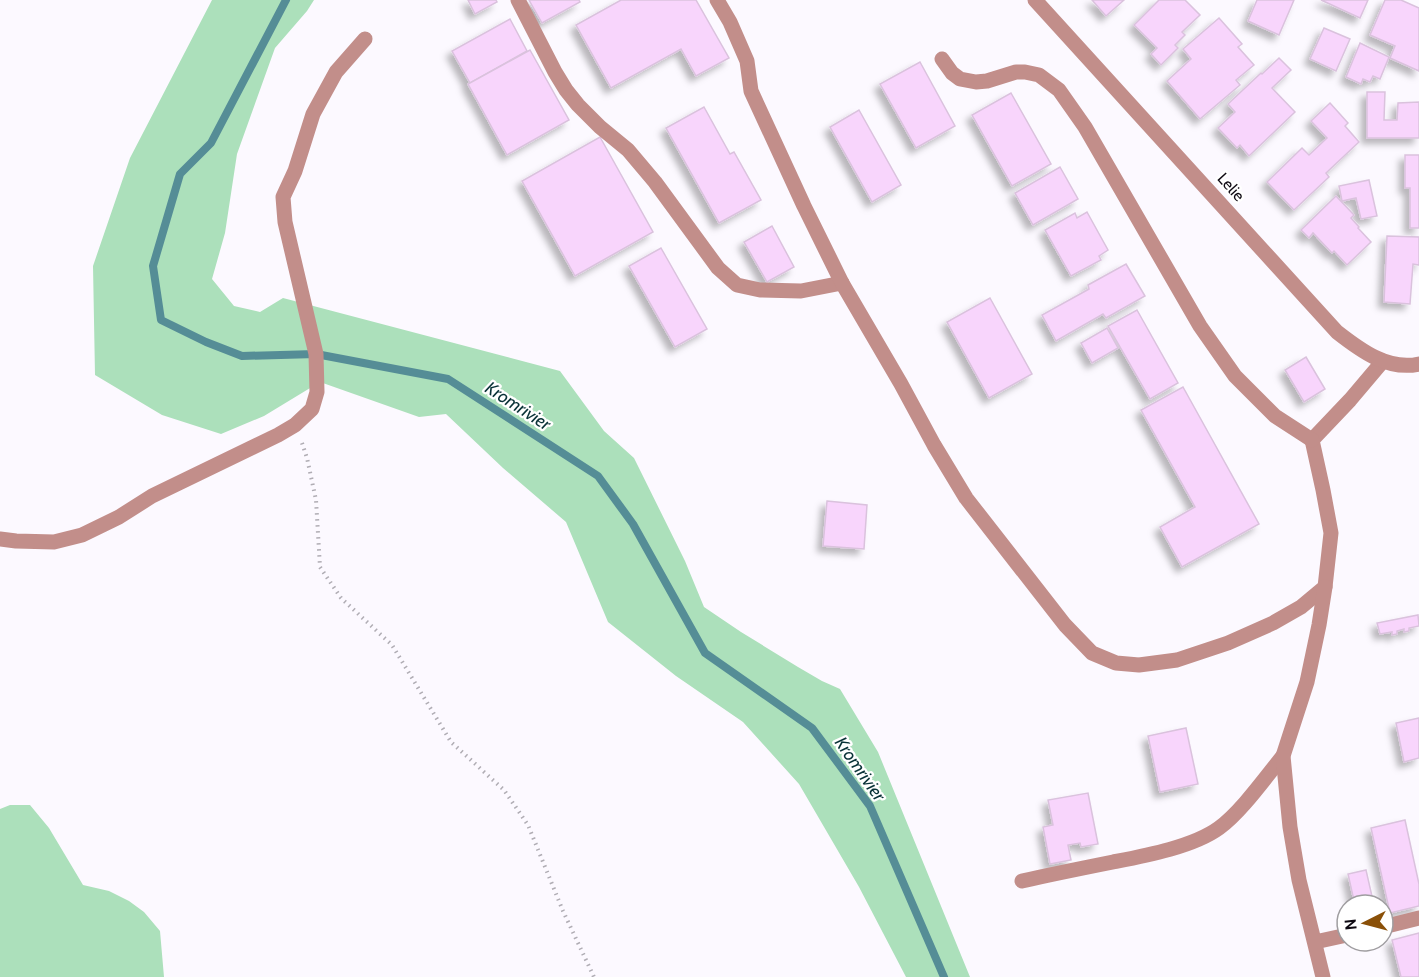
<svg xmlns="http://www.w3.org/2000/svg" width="1419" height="977" viewBox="0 0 1419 977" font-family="Cabin,sans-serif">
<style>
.green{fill:#ace0bb}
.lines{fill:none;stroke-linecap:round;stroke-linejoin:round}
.stream{stroke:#558d96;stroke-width:8}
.building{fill:#f8d5fc;stroke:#dac2dd;stroke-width:1.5;filter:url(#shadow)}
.path{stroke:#b0adb4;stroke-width:4;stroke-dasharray:1.5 4.5;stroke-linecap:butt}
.minor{stroke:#c28e8a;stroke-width:15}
.labels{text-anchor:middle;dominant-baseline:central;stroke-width:4.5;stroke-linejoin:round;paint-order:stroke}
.street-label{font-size:16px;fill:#0e0912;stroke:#fff}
.water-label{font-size:18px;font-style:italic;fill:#093237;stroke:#fff}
</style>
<defs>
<filter id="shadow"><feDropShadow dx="-5.5" dy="5.5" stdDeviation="3" flood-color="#0004"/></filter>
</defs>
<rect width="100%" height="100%" fill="#fcf9ff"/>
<g class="green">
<polygon points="212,0 314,0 307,11 275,48 237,154 225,233 212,279 234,306 260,312 283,298 560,371 604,431 634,458 685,561 704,607 741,632 798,667 822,681 840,689 878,752 970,977 906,977 859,887 799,784 743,722 676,676 608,622 566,522 503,468 446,414 419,417 320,382 264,416 221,434 162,415 95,375 93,266 130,158"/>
<polygon points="10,805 30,805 49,828 83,885 109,891 129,901 144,912 160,931 164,977 0,977 0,809"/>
</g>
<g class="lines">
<polyline class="stream" points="286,0 211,143 180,174 153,266 161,320 206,342 242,356 316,354 448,379 598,476 633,524 705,653 812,728 870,806 944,977"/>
</g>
<g class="building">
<polygon points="468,0 496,0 497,2 475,14"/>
<polygon points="529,0 579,0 580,2 542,23"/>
<polygon points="621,0 696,0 729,58 696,76 681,49 611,88 576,25"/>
<polygon points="1092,0 1124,0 1106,16"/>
<polygon points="1159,0 1185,0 1200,15 1182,32 1185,35 1175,45 1178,48 1161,65 1151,54 1157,48 1134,25"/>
<polygon points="1257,0 1294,0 1279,35 1248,21"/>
<polygon points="1321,0 1368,0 1360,18"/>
<polygon points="1385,0 1401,0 1419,8 1419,71 1390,58 1395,46 1370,35"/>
<polygon points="1219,18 1242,44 1238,47 1254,65 1236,80 1240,85 1200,119 1167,81 1191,59 1183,49"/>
<polygon points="510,19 527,51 470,83 452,51"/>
<polygon points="1324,28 1350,39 1336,71 1310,59"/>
<polygon points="1360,43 1389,57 1380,79 1373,76 1370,82 1363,79 1361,84 1346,77"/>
<polygon points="530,50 569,120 507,155 468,84"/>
<polygon points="1279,58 1291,70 1272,88 1295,112 1249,156 1240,145 1237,148 1218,128 1235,112 1228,104 1261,73 1262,74"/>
<polygon points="920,62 955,126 916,148 880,84"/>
<polygon points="1367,92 1385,92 1384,120 1397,120 1398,103 1419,102 1419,138 1367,138"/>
<polygon points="1011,93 1051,164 1012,186 972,115"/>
<polygon points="1330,103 1348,123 1345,126 1359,142 1326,173 1329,177 1294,210 1267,182 1302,148 1309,155 1327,138 1311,121"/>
<polygon points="704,107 730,154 734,152 761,200 719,223 666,128"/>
<polygon points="859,110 901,185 872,202 830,127"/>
<polygon points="600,137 653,232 575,276 522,181"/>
<polygon points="1405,155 1419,155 1419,228 1410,228 1410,188 1405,188"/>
<polygon points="1060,167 1078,199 1033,225 1015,193"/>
<polygon points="1369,180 1377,216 1361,219 1356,198 1342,201 1339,186"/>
<polygon points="1336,196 1354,215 1351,218 1359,227 1358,228 1371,242 1347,265 1334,251 1332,253 1313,233 1309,238 1301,230"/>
<polygon points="1087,212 1108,250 1099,256 1101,260 1071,276 1045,230 1075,213 1077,218"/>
<polygon points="772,226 794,267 767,282 744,242"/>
<polygon points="1387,236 1419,237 1419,265 1413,264 1410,304 1384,302"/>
<polygon points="661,248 707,329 675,347 629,266"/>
<polygon points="1126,264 1145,296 1106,318 1103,314 1056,341 1042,315 1089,289 1088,285"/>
<polygon points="990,298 1032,374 989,398 947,322"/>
<polygon points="1137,310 1178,383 1150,399 1108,326"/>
<polygon points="1107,328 1118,348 1092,363 1081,343"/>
<polygon points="1306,357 1325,389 1304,402 1285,370"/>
<polygon points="1183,387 1259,524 1182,567 1160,527 1195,507 1141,410"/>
<polygon points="827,501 867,505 864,549 823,546"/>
<polygon points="1418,615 1419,626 1409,628 1409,631 1404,632 1404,629 1397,631 1397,634 1392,635 1392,632 1380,634 1377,623"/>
<polygon points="1419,718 1419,758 1404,762 1396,723"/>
<polygon points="1186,728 1198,784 1160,792 1148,736"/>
<polygon points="1088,793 1098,844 1081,847 1080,843 1068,845 1071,860 1050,864 1043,827 1053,825 1048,800"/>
<polygon points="1405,820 1419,884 1419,906 1390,913 1371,828"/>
<polygon points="1366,870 1374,905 1355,905 1348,874"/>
<polygon points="1419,933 1419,977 1401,977 1392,940"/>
</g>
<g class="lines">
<polyline class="path" points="302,443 307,458 316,500 320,567 341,598 392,645 451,742 504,790 528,825 563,911 594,977"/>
<g class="minor">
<polyline points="518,0 555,72 566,90 578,105 600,127 628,150 655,182 718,268 737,285 760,290 801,291 842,283"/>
<polyline points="717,0 730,22 747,61 751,91 804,206 842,283 901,384 934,445 966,498 1065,625 1092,653 1116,663 1139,665 1177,660 1228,643 1273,623 1301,607 1325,587 1331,533 1323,490 1312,440 1350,400 1383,361"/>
<path d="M 1035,0 L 1337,332 C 1360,350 1388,371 1419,364"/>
<polyline points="942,59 952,73 960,79 976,82 987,81 1016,72 1025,72 1039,75 1059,90 1085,127 1200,326 1235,376 1275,416 1312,440"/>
<polyline points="0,539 16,541 54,542 82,535 119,517 152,496 278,435 295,425 312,409 317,392 316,354 285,222 283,197 295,171 313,114 336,72 365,39"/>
<path d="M 1022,881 C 1053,874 1083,868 1113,862 C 1144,856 1193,847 1219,828 C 1241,812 1265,778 1283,756"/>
<polyline points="1383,927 1419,918"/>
<polyline points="1315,942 1347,935"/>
<polyline points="1323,977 1299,880 1290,827 1283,756 1307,682 1319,625 1325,587"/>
</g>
</g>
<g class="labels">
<g class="street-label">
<text transform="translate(1231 187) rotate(48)">Lelie</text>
</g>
<g class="water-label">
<text transform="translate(518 406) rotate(33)">Kromrivier</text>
<text transform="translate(860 769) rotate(55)">Kromrivier</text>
</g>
</g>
<g transform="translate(1365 923) rotate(264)"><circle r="28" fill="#ffffff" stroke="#9f9da0" stroke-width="1.5"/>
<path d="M0-4.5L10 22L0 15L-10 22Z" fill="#8a5008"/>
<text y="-9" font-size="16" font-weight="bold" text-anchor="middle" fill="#0e0912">N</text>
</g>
</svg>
